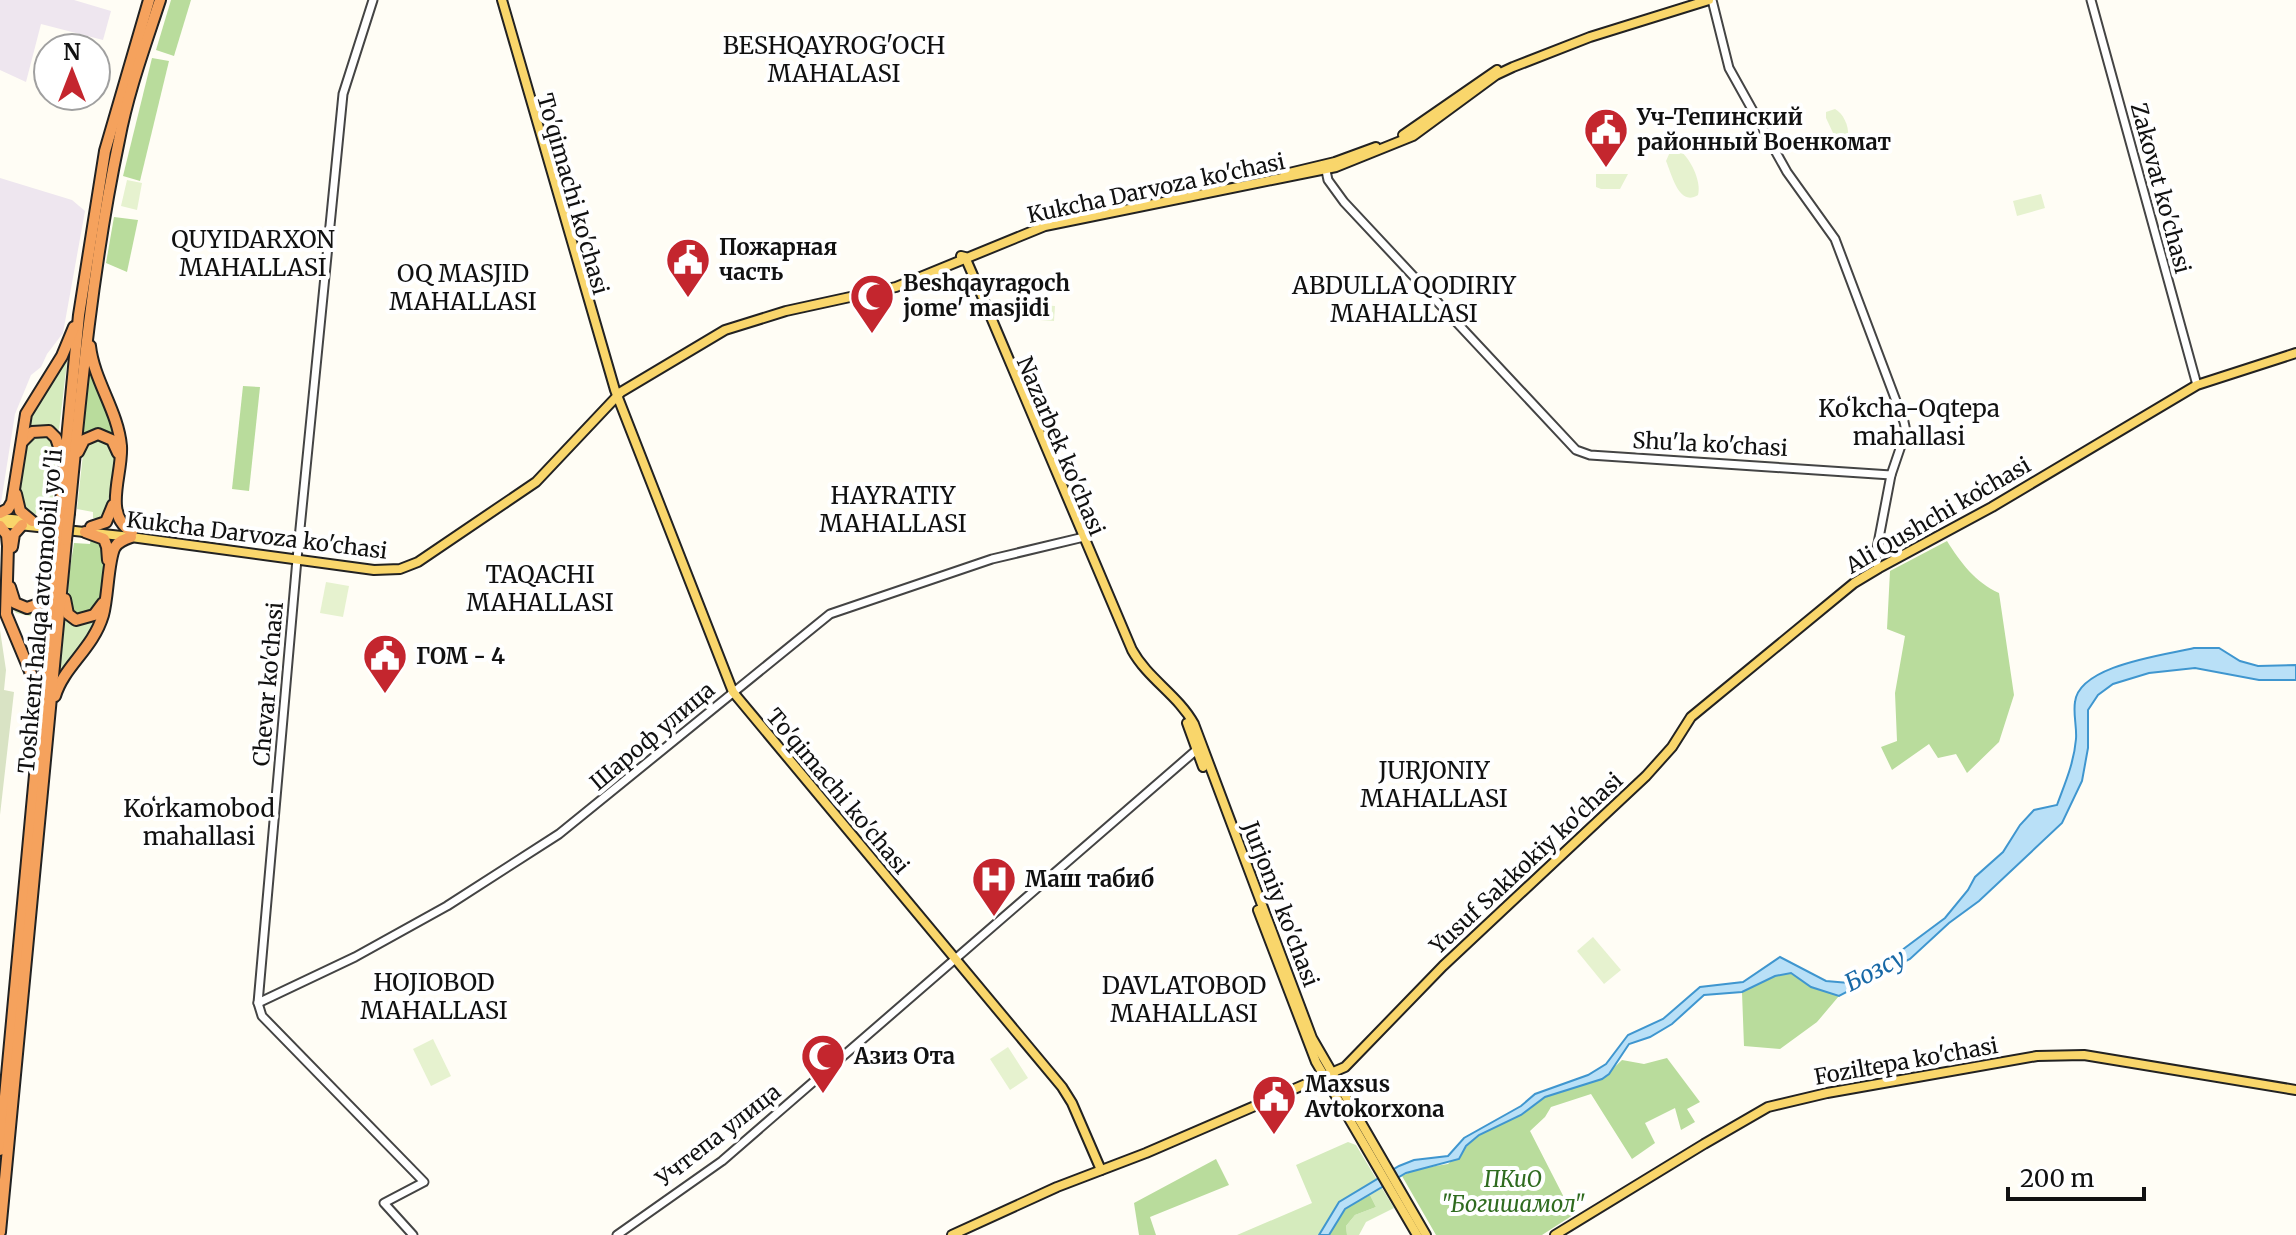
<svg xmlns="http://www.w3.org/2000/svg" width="2296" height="1235" viewBox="0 0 2296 1235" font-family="Merriweather,serif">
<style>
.industrial{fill:#eee6ef}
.green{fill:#d5ebbd}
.forest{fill:#b9dc9c}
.cemetery{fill:#d9e3c4}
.pitch{fill:#e6f2cf}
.water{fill:#b9e0f7;stroke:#3f96cf;stroke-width:2}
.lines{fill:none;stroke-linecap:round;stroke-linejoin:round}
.minor-casing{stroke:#444;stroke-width:11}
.major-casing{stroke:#222;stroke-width:12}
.highway-casing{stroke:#222;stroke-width:14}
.minor{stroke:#fff;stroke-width:7}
.major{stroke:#f9d66b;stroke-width:8}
.highway{stroke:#f5a25d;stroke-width:10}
.highway-bridge-casing{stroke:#222;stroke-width:14;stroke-linecap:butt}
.highway-bridge{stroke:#f5a25d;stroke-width:10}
.labels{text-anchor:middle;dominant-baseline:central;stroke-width:8;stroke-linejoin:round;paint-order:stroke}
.poi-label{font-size:22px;font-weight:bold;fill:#111;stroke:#fff;text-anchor:start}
.street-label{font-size:22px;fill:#111;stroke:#fff}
.park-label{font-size:22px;font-style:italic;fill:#2f6b1f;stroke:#fff}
.neighbourhood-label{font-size:24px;fill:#111;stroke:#fff}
.water-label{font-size:24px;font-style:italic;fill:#1768a6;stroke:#fff}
</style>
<rect width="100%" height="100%" fill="#fffdf5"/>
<g class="industrial">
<polygon points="0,0 74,0 111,11 103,40 41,24 26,82 0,70"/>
<polygon points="0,178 72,200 85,211 63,333 47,354 41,367 31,375 15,414 0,509"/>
</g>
<g class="green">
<polygon points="68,354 59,430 43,425 27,426 31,415"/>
<path d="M 48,433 L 56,449 L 52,508 L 37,507 L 36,514 L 24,513 C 15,492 18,458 28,438 Z"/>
<polygon points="92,438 109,441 116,458 105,519 93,518 93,512 77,509 84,445"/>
<polygon points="9,604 23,612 42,609 36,675 34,669 34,617 16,613"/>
<polygon points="64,613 73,622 96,623 94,630 59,678"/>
<polygon points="1348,1142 1356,1145 1377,1180 1339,1202 1319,1235 1237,1235 1312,1203 1296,1165"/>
<polygon points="1382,1188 1394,1208 1366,1222 1359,1235 1347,1235 1346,1226 1355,1215 1376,1207 1370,1195"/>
</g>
<g class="forest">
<polygon points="171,0 191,0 174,56 156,50"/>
<polygon points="152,58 169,61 140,181 123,176"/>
<polygon points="114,217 138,220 127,272 106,263"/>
<path d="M 88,358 L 118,441 C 105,428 95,428 80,437 Z"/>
<polygon points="243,386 260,387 249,491 232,489"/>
<path d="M 91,538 L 101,541 L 105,558 L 101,604 L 88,616 L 74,615 C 63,595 71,565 74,543 L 90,544 Z"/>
<path d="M 1947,541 C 1960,562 1976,583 1999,593 L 2014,695 L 1999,742 L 1967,773 L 1956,754 L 1938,758 L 1929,744 L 1892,770 L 1881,747 L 1897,741 L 1895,693 L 1905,636 L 1887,629 L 1890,571 Z"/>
<polygon points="1791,973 1811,987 1839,996 1817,1022 1780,1049 1744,1046 1742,992 1775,976"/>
<polygon points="1667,1058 1700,1102 1687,1109 1695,1122 1681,1130 1675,1108 1645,1123 1655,1143 1632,1159 1591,1094 1551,1107 1545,1117 1530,1131 1573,1215 1542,1235 1436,1235 1402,1176 1416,1169 1448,1164 1479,1135 1521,1115 1545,1097 1602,1079 1622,1060 1644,1064"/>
<polygon points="1216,1159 1229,1185 1150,1217 1156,1235 1139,1235 1134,1203"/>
<polygon points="1370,1195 1376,1207 1355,1215 1346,1226 1347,1235 1329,1235 1345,1209"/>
</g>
<polygon class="cemetery" points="0,630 6,670 4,690 14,692 0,815"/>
<g class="pitch">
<path d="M 1835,109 C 1843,113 1849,126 1848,135 L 1842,139 L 1834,135 L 1826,118 L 1826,112 Z"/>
<path d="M 1679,150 C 1690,157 1702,182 1698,195 C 1679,207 1672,175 1666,161 L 1670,152 Z"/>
<polygon points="1596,174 1628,174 1620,189 1601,189 1596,187"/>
<polygon points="127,180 142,183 137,210 121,206"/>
<polygon points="2041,194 2045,208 2017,216 2013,201"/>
<polygon points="1027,304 1055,306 1054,321 1026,319"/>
<polygon points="326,582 349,586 343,617 320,613"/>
<polygon points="1593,937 1621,970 1604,984 1577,951"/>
<polygon points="433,1039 451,1076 431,1086 413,1049"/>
<polygon points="1008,1047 1028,1078 1010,1090 990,1059"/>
</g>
<path class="water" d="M 2194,648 L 2219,648 L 2240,661 L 2258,666 L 2296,665 L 2296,680 L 2259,680 L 2195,668 L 2149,673 L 2113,684 L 2098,695 L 2088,710 L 2088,748 L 2082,781 L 2062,823 L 1979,901 L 1949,923 L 1910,959 L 1839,996 L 1811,987 L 1791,973 L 1775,976 L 1742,992 L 1704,995 L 1672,1024 L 1650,1037 L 1629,1044 L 1609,1074 L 1602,1079 L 1545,1097 L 1521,1115 L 1479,1135 L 1466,1146 L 1459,1159 L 1406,1173 L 1345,1209 L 1329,1235 L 1319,1235 L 1339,1202 L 1399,1166 L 1414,1160 L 1448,1156 L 1464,1138 L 1521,1106 L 1535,1094 L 1588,1075 L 1606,1064 L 1628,1035 L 1663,1019 L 1700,987 L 1743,982 L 1780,957 L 1826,981 L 1849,983 L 1894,956 L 1945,918 L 1968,890 L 1975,877 L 2003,852 L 2020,825 L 2034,810 L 2057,805 C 2065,783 2074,763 2076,739 C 2077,727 2073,714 2075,702 C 2079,665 2165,655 2194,648 Z"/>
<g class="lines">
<g class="minor-casing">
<g id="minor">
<polyline points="373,0 343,94 297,559 258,1003 262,1016 424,1182 384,1203 413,1235"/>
<polyline points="1712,0 1729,68 1787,172 1835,239 1904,422 1906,431 1891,475 1875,559 1879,568"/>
<polyline points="2091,0 2197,385"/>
<polyline points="1325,166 1328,180 1344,202 1576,450 1590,455 1891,475"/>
<polyline points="258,1003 355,957 447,906 559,834 830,614 992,559 1084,537"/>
<polyline points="617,1235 722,1161 1201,746"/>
</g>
</g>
<g class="major-casing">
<g id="major">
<polyline points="502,0 615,390 733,692 1062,1087 1072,1103 1101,1170"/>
<polyline points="1403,135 1497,70"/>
<polyline points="1285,174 1335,162 1376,147"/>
<path d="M 961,256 L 965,257 L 982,296 L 1132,650 C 1148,679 1178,695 1194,724 L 1312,1038 L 1426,1235"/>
<polyline points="0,518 23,520"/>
<polyline points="0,523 131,537 374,570 400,569 418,562 536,482 621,392 725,330 786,311 896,287 1045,226 1336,167 1413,136 1496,75 1513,67 1590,37 1709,0"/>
<polyline points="1187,723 1203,767"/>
<polyline points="1258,910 1316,1062 1417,1235"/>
<polyline points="952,1235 1057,1187 1146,1153 1345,1067 1443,966 1646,776 1672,747 1691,717 1854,583 1879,568 1992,507 2197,385 2296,353"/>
<polyline points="1555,1235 1704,1144 1768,1107 1827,1093 2037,1056 2084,1055 2296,1090"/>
</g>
</g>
<g class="highway-casing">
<g id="highway">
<path d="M 90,346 C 94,381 118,411 121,446 C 123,475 102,514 132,532"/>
<polyline points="22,442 32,432 49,431 56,438 63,459"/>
<polyline points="78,452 84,440 98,434 112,440 118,453"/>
<polyline points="16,494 20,511 32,521"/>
<polyline points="60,512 79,315 105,151 149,0"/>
<polyline points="0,513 8,509 12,502 26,414 62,356 74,327"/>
<path d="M 69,513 C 81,388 93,263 119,140 C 128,92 145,46 160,0"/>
<polyline points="0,526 7,535 8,546 6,614 34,681 37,704"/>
<polyline points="91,527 106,522 113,505"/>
<polyline points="85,532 104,539 107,547 108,560"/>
<polyline points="12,547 14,534 22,525"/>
<polyline points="10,587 15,603 27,608 42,603 49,588"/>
<polyline points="65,599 68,614 76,620 94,615 103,603"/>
<path d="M 55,696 C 64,666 93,649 103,615 C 108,598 108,559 115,547 C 119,541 125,539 131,537"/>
<polyline points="0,1150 57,539"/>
<polyline points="0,1232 66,540"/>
</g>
</g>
<use href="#minor" class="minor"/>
<use href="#major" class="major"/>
<use href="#highway" class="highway"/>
<g class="highway-bridge-casing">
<g id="highway-bridge">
<polyline points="57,539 60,512"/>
<polyline points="66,540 69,513"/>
</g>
</g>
<use href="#highway-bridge" class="highway-bridge"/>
</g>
<defs>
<g id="civic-pin" transform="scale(2.3)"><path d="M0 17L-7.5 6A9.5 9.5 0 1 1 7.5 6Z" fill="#c4262e" stroke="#fff"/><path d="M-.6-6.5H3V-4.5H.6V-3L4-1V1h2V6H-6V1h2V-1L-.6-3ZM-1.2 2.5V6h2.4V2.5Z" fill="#fff"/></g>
<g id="mosque-pin" transform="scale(2.3)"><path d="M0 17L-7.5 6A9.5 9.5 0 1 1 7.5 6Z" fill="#c4262e" stroke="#fff"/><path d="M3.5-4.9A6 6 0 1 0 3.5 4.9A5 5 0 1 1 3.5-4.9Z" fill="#fff"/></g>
<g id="hospital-pin" transform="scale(2.3)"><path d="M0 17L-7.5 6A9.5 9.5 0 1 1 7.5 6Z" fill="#c4262e" stroke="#fff"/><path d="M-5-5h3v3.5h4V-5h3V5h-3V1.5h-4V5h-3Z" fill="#fff"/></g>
</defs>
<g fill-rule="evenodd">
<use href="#civic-pin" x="1606" y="130"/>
<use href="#civic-pin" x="688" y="260"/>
<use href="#mosque-pin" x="872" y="296"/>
<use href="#civic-pin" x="385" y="656"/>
<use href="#hospital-pin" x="994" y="879"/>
<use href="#mosque-pin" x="823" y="1056"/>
<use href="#civic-pin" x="1274" y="1097"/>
</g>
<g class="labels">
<g class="poi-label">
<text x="1637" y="117">Уч-Тепинский<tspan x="1637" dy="25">районный Военкомат</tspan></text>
<text x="719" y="247">Пожарная<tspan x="719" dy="25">часть</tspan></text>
<text x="903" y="283">Beshqayragoch<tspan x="903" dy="25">jome' masjidi</tspan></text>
<text x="416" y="656">ГОМ - 4</text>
<text x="1025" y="879">Маш табиб</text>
<text x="854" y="1056">Азиз Ота</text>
<text x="1305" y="1084">Maxsus<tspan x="1305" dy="25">Avtokorxona</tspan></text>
</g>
<g class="street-label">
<text transform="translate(1156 188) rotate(-12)">Kukcha Darvoza ko'chasi</text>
<text transform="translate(2161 188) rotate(75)">Zakovat ko'chasi</text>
<text transform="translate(573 194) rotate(74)">To'qimachi ko'chasi</text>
<text transform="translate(1710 444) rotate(3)">Shu'la ko'chasi</text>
<text transform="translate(1061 446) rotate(67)">Nazarbek ko'chasi</text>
<text transform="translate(1938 515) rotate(-30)">Ali Qushchi koʻchasi</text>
<text transform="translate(257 535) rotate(7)">Kukcha Darvoza ko'chasi</text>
<text transform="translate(40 611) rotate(-85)">Toshkent halqa avtomobil yo'li</text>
<text transform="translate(268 684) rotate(-85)">Chevar ko'chasi</text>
<text transform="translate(652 736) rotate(-40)">Шароф улица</text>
<text transform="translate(838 791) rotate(50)">To'qimachi ko'chasi</text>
<text transform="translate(1526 863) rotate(-43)">Yusuf Sakkokiy ko'chasi</text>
<text transform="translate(1281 904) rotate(69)">Jurjoniy ko'chasi</text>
<text transform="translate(1906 1061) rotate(-10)">Foziltepa ko'chasi</text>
<text transform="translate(718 1135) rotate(-38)">Учтепа улица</text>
</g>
<g class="park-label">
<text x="1513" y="1179">ПКиО<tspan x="1513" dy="25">"Богишамол"</tspan></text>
</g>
<g class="neighbourhood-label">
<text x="834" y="45">BESHQAYROG'OCH<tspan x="834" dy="28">MAHALASI</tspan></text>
<text x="253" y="239">QUYIDARXON<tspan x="253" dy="28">MAHALLASI</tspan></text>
<text x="463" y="273">OQ MASJID<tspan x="463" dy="28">MAHALLASI</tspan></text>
<text x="1404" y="285">ABDULLA QODIRIY<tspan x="1404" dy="28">MAHALLASI</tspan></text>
<text x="1909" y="408">Koʻkcha-Oqtepa<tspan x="1909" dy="28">mahallasi</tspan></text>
<text x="893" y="495">HAYRATIY<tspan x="893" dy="28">MAHALLASI</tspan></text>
<text x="540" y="574">TAQACHI<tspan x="540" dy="28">MAHALLASI</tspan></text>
<text x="1434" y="770">JURJONIY<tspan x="1434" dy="28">MAHALLASI</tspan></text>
<text x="199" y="808">Koʻrkamobod<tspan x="199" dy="28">mahallasi</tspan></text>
<text x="434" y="982">HOJIOBOD<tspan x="434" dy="28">MAHALLASI</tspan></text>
<text x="1184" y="985">DAVLATOBOD<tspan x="1184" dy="28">MAHALLASI</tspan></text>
</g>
<g class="water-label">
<text transform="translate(1875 970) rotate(-27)">Бозсу</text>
</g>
</g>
<g transform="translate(72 72)"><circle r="38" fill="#ffffff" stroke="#a0a0a0" stroke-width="2"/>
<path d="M0-6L14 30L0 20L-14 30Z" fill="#c4262e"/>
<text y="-12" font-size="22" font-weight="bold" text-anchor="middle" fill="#111111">N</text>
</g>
<path d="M2008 1187v12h136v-12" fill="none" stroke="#111111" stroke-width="4"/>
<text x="2020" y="1187" font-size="24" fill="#111111" stroke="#ffffff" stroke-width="6" paint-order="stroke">200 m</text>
</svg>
